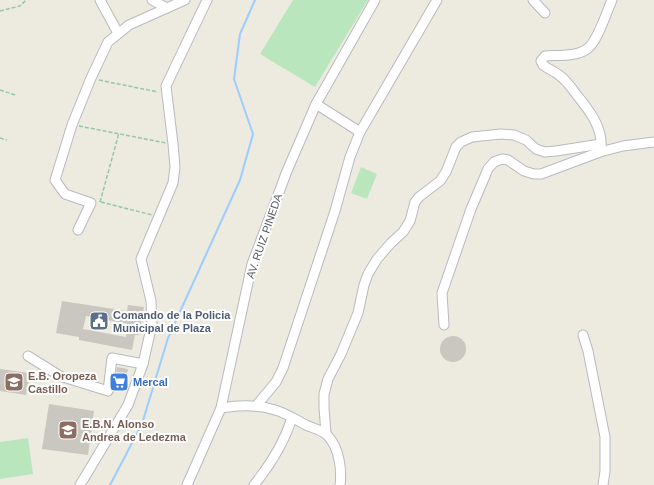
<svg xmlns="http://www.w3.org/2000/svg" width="654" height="485" viewBox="0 0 654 485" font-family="Arial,sans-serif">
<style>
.green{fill:#bae6be}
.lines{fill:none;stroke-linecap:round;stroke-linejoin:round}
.stream{stroke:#9dccff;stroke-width:2}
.building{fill:#c9c7bf;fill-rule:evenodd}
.minor-casing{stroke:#b8bac0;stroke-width:11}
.path{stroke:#93c7a6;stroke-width:1.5;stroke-dasharray:4 2;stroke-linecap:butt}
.minor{stroke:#fff;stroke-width:9}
.labels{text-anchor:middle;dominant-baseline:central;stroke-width:4;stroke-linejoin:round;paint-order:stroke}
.street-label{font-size:11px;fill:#585c62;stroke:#fff}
.service-label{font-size:11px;font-weight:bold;fill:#4e5e75;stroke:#fff;text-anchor:start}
.education-label{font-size:11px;font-weight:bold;fill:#785e54;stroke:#fff;text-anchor:start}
.shop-label{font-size:11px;font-weight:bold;fill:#366cbe;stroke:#fff;text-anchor:start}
</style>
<rect width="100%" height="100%" fill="#edebdf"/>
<g class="green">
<polygon points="293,0 368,0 315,87 260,54"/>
<polygon points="361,167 377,174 367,199 351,193"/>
<polygon points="28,438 33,474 0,479 0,442"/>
</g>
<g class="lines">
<polyline class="stream" points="110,485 142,424 168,338 240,180 253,134 234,79 240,34 255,0"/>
</g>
<g class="building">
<path d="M 62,301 L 127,311 L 128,305 L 144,307 L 139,335 L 135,335 L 132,350 L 79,340 L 79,337 L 56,333 ZM 86,316 L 128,324 L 126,337 L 83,329 Z"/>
<circle cx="453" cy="349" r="13"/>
<polygon points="117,367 128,369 123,391 114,390"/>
<polygon points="0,369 30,373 26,395 0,391"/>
<polygon points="49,404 94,411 88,455 42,449"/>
</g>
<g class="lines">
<g class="minor-casing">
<g id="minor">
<polyline points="100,0 118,33"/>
<polyline points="152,0 167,8 185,0"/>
<polyline points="533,0 545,13"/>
<polyline points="316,104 360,132"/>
<path d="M 601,149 C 603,127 589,110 576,94 C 571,87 566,80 559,75 C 554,71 548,69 543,65 L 541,61 L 545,56 C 557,55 576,57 587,49 C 598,41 606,13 612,0"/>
<polyline points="78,230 91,203 65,194 55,180 72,125 91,78 108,42 129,25 167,8"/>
<polyline points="444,325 442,293 471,209 488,169 494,162 502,159 508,160 524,171 534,174 541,174 600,152 623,146 654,142"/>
<polyline points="583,335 588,351 605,437 605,471 603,485"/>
<polyline points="28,356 60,376 108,391 112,358 143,364"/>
<polyline points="256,406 276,382 283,368 335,211 350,157 360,132 437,0"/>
<path d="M 221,408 C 239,405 257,404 275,410 C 286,413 296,420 306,425 C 312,428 323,430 328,436 C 339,448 342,469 340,485"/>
<polyline points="326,434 324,407 324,394 328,379 341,354 358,313 364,285 368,274 377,259 391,243 403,232 410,221 415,202 419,197 440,181 446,172 456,147 461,142 472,137 501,134 514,135 526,140 536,149 545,152 556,151 601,144"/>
<polyline points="80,485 128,405 143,364 152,324 151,301 141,259 173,183 175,167 173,144 166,86 207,0"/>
<polyline points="187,485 221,408 252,264 287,171 316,104 375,0"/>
<path d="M 254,485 C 271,464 284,443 292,418"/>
</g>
</g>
<g class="path">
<polyline points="0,11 20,6 26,0"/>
<polyline points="99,80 158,92"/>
<polyline points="0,90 15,95"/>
<polyline points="79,126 166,143"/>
<polyline points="0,138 7,140"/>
<polyline points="100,202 119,133"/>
<polyline points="101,202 152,215"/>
</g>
<use href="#minor" class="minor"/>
</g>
<defs>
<g id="civic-square" transform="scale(1)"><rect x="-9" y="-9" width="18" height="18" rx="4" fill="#5c6f8a" stroke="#fff"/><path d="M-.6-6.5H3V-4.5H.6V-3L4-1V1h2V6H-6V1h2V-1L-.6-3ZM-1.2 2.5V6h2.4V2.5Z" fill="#fff"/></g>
<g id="school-square" transform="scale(1)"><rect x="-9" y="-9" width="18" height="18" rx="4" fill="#8d6e63" stroke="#fff"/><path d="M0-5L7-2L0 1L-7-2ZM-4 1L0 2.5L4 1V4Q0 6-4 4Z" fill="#fff"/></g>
<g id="supermarket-square" transform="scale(1)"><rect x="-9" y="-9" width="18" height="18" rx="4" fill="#3f7fe0" stroke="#fff"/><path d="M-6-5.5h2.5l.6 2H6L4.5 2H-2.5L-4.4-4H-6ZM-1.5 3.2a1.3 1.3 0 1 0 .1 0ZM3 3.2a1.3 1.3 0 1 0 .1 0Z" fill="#fff"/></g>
</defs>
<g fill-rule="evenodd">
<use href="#civic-square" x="99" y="321"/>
<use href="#school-square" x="14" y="382"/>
<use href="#supermarket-square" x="119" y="382"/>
<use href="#school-square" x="68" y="430"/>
</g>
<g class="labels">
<g class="street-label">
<text transform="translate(264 236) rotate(-71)">AV. RUIZ PINEDA</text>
</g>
<g class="service-label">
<text x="113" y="315">Comando de la Policia<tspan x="113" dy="13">Municipal de Plaza</tspan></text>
</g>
<g class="education-label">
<text x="28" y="376">E.B. Oropeza<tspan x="28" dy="13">Castillo</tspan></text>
<text x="82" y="424">E.B.N. Alonso<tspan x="82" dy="13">Andrea de Ledezma</tspan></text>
</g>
<g class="shop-label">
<text x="133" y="382">Mercal</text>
</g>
</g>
</svg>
